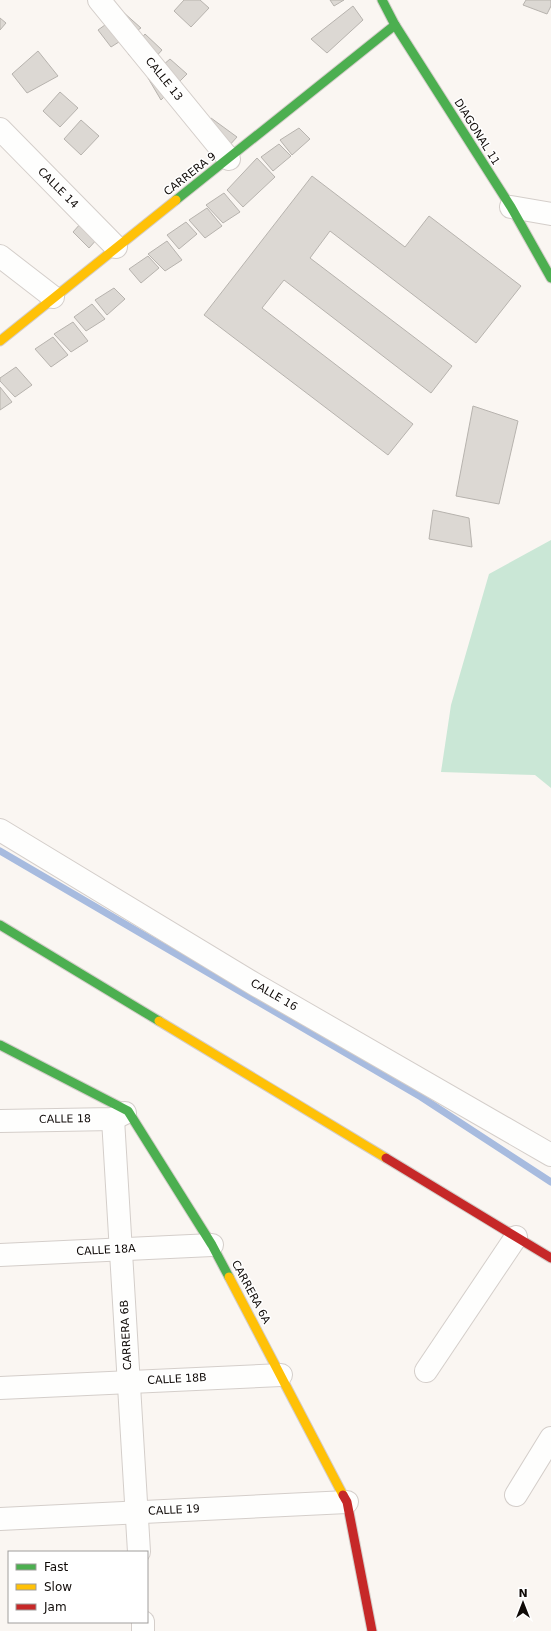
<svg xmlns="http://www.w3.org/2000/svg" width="551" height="1631" viewBox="0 0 551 1631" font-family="'DejaVu Sans',sans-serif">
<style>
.green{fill:#cae7d6}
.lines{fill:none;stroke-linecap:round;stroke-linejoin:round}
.stream{stroke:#a7bbdf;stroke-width:7}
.building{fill:#dcd8d3;stroke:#b7b3ae}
.street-casing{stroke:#d4ceca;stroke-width:24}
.fast-casing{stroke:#d4ceca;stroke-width:11}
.slow-casing{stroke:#d4ceca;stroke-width:11}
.jam-casing{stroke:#d4ceca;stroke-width:11}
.street{stroke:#fefefd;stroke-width:22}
.fast{stroke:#4caf50;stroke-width:9}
.slow{stroke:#ffc107;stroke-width:9}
.jam{stroke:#c62828;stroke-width:9}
.labels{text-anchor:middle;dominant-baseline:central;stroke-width:3;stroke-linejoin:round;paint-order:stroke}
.street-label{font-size:11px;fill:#0f0a07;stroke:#fff}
</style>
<rect width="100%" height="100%" fill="#faf6f2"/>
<polygon class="green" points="551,540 551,788 535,775 441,772 451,705 489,574"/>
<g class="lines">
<polyline class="stream" points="0,851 421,1097 551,1182"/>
</g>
<g class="building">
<polygon points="184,0 200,0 209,8 191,27 174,11"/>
<polygon points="330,0 344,0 334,6"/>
<polygon points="526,0 551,0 551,6 547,14 523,5"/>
<polygon points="353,6 363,20 327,53 311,39"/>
<polygon points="123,12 141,28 111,47 98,30"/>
<polygon points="0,18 6,23 0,30"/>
<polygon points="145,34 162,50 145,69 128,54"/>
<polygon points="38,51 58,76 27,93 12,74"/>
<polygon points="170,59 187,74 161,100 148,78"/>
<polygon points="60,92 78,108 60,127 43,111"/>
<polygon points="211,118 237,137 219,157 197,135"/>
<polygon points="81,120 99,136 81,155 64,139"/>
<polygon points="299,128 310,139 292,155 280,140"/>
<polygon points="279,144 291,156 273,171 261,157"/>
<polygon points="257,158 275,177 243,207 227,190"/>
<polygon points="312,176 405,247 429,216 521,286 476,343 330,231 310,258 452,366 431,393 284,280 262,308 413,424 388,455 204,315"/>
<polygon points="224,193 240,212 223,223 206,205"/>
<polygon points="207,208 222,226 205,238 189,220"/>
<polygon points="90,213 107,228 89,248 73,232"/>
<polygon points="186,222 197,234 179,249 167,235"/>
<polygon points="167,241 182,260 165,271 148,254"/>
<polygon points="148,256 159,268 141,283 129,269"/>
<polygon points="114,288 125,299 107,315 95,300"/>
<polygon points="92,304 105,319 86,331 74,317"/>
<polygon points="73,322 88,341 71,352 54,334"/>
<polygon points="53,337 68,355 51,367 35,349"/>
<polygon points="16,367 32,385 15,397 0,381 0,378"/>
<polygon points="0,387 12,402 0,410"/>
<polygon points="473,406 518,421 499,504 456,496"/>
<polygon points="433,510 469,518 472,547 429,539"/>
</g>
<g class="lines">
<g class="street-casing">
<g id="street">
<polyline points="99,0 229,159"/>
<polyline points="0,129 116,247"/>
<polyline points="511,207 551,214"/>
<polyline points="0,256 53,297"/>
<polyline points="0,830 256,985 551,1155"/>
<polyline points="113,1119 139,1552"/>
<polyline points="0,1121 113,1119 125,1113"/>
<polyline points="0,1255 212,1245"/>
<polyline points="426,1371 516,1237"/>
<polyline points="0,1388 281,1375"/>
<polyline points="516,1495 551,1438"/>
<polyline points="0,1519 347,1502"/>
<polyline points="143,1622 143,1631"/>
</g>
</g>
<g class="fast-casing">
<g id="fast">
<polyline points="382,0 395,25 511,207 551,278"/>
<polyline points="176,200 395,25"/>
<polyline points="0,925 159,1021"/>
<polyline points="0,1045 128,1111 212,1245 229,1277"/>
</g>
</g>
<g class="slow-casing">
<g id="slow">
<polyline points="0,341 176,200"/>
<polyline points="159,1021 386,1158"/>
<polyline points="229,1277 343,1495"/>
</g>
</g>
<g class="jam-casing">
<g id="jam">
<polyline points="386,1158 551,1258"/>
<polyline points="343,1495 347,1502 372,1631"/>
</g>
</g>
<use href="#street" class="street"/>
<use href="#fast" class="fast"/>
<use href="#slow" class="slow"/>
<use href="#jam" class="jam"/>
</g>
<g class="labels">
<g class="street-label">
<text transform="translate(164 79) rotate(51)">CALLE 13</text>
<text transform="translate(477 132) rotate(58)">DIAGONAL 11</text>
<text transform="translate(190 174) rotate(-38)">CARRERA 9</text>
<text transform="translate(58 188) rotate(45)">CALLE 14</text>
<text transform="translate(274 995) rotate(30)">CALLE 16</text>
<text transform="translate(65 1119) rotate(-1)">CALLE 18</text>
<text transform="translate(106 1250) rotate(-3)">CALLE 18A</text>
<text transform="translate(251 1292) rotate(62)">CARRERA 6A</text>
<text transform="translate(126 1335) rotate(-93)">CARRERA 6B</text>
<text transform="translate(177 1379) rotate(-3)">CALLE 18B</text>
<text transform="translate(174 1510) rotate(-3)">CALLE 19</text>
</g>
</g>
<rect x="8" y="1551" width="140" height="72" fill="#ffffff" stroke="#9f9d9c"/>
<rect x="16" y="1564" width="20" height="6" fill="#4caf50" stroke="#9f9d9c"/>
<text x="44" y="1571" font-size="12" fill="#0f0a07">Fast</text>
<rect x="16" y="1584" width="20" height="6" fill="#ffc107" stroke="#9f9d9c"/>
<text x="44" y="1591" font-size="12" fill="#0f0a07">Slow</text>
<rect x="16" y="1604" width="20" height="6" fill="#c62828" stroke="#9f9d9c"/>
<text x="44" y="1611" font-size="12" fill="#0f0a07">Jam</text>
<g transform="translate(523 1603)" stroke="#ffffff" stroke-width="3" paint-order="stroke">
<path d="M0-3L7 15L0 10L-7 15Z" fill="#0f0a07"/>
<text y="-6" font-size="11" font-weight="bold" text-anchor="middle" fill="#0f0a07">N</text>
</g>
</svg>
